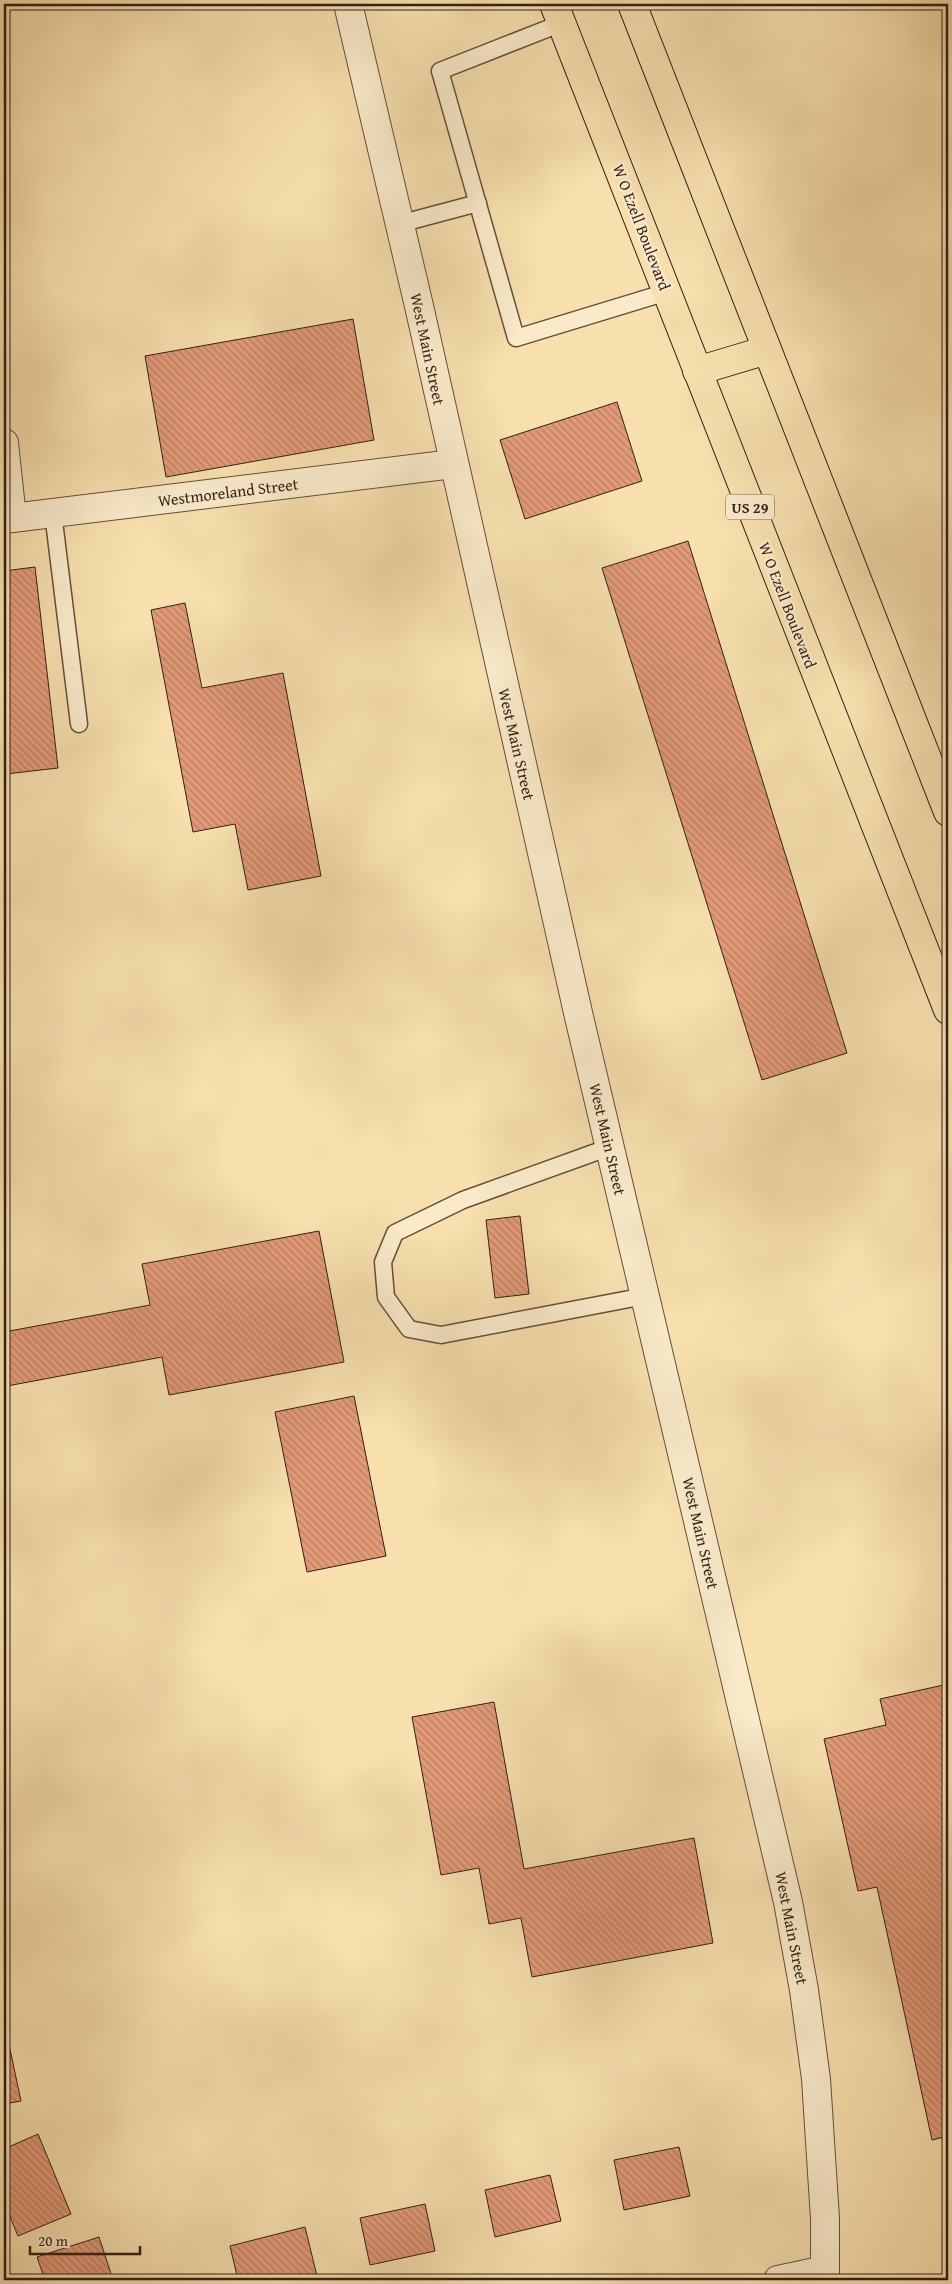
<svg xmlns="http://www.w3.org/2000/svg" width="952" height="2284" viewBox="0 0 952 2284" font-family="'Gentium Book Plus',serif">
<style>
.building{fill:url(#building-back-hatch);stroke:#331f17}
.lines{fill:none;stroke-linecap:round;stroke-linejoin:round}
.lane-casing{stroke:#644f3d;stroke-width:19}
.street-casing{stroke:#644f3d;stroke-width:30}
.primary-casing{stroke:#331f17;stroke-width:30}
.lane{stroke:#faeaca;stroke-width:16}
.street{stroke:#faeaca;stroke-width:28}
.primary{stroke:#f7dfae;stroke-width:28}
.labels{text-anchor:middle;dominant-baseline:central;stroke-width:4.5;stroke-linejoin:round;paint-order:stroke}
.shield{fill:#faeaca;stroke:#6f5c4d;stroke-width:1}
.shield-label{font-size:15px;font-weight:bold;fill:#331f17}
.street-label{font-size:16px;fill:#331f17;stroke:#faeaca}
</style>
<defs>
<pattern id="building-back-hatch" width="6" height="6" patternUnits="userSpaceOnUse" patternTransform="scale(1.25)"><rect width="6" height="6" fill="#e39a79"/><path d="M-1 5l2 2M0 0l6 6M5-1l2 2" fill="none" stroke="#b97d62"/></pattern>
</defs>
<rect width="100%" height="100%" fill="#f7dfae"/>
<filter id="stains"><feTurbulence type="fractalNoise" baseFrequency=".004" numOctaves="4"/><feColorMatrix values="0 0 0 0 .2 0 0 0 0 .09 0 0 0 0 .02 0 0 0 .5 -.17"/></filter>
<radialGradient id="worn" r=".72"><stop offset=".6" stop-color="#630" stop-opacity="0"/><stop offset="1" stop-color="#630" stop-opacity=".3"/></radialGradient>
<g class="building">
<polygon points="353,319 374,440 166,477 145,356"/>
<polygon points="617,402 642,481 525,519 500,440"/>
<polygon points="688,541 847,1053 762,1080 602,568"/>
<polygon points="35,567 58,768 6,774 4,757 4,571"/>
<polygon points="185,603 202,688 283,673 321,876 248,890 235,824 193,832 151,610"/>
<polygon points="520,1216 529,1294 495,1298 486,1220"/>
<polygon points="319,1231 344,1362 169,1395 162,1357 7,1386 4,1369 4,1332 150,1305 142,1264"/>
<polygon points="354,1396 386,1556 307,1572 275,1412"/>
<polygon points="948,1684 948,2136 932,2140 877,1887 858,1891 824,1739 886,1725 880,1699"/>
<polygon points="494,1702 524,1869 694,1838 713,1943 532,1977 521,1918 489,1924 479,1868 441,1875 412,1717"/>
<polygon points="4,2021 21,2101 4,2104"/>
<polygon points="38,2134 71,2214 18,2236 4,2202 4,2149"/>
<polygon points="679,2147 690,2196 624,2210 614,2160"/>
<polygon points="550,2175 561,2221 495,2237 485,2190"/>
<polygon points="425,2204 435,2251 370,2265 360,2218"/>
<polygon points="305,2227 317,2276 301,2280 238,2280 230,2246"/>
<polygon points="99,2237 113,2280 45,2280 37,2257"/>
</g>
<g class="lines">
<g class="lane-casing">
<g id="lane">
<polyline points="562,23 440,71 516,338 667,292"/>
<polyline points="399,224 478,203"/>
<polyline points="53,513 79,724"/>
<polyline points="610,1147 463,1200 395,1233 383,1262 386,1297 409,1329 441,1335 645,1296"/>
</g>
</g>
<g class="street-casing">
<g id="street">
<polyline points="348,4 419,306 579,1017 788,1902 804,1990 816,2079 825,2219 825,2280"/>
<polyline points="4,443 12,518"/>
<polyline points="4,519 453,464"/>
<polyline points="778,2280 825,2270"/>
</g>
</g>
<g class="primary-casing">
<g id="primary">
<polyline points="554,4 948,1010"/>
<polyline points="632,4 948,812"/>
<polyline points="697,371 767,350"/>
</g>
</g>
<use href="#lane" class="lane"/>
<use href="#street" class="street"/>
<use href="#primary" class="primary"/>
</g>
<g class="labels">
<rect class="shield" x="726" y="494.5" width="48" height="25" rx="4"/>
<g class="shield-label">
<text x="750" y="507">US 29</text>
</g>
<g class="street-label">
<text transform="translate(642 227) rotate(69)">W O Ezell Boulevard</text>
<text transform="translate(428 349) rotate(78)">West Main Street</text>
<text transform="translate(228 492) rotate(-7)">Westmoreland Street</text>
<text transform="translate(788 605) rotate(69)">W O Ezell Boulevard</text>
<text transform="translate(517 744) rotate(77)">West Main Street</text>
<text transform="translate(608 1139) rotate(77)">West Main Street</text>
<text transform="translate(701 1533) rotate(77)">West Main Street</text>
<text transform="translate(792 1928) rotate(79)">West Main Street</text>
</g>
</g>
<rect width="952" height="2284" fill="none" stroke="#f7dfae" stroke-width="20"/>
<rect x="5" y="5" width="942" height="2274" fill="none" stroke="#331f17" stroke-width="2.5"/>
<rect x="10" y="10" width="932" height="2264" fill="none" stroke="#331f17"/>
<path d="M30 2246v8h110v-8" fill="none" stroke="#331f17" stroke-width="2.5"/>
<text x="38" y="2246" font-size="15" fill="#331f17" stroke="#faeaca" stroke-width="4" paint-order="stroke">20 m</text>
<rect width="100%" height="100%" filter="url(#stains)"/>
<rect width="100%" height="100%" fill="url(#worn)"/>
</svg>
